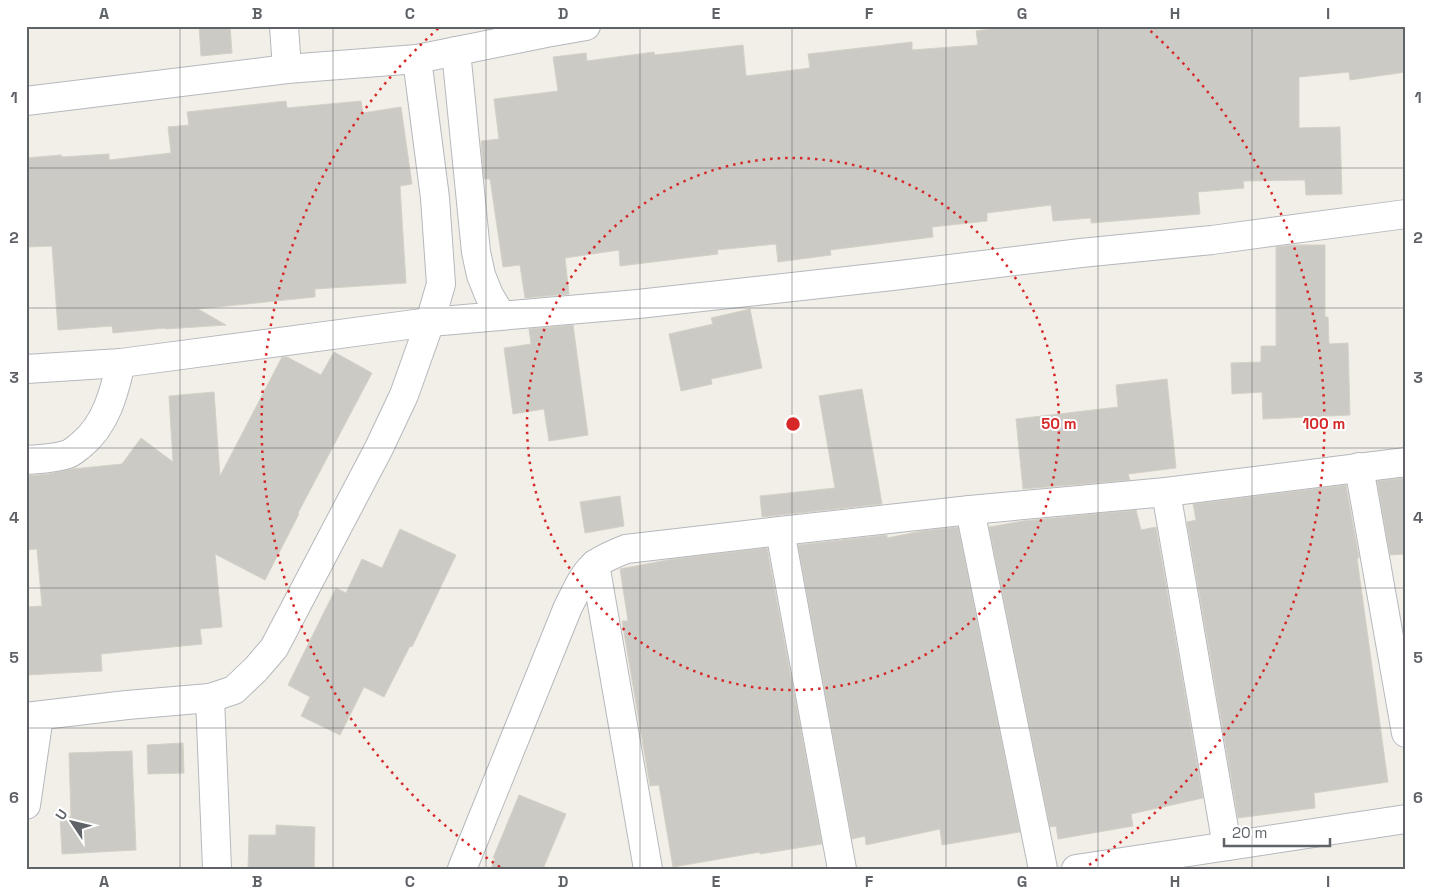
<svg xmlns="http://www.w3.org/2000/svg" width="1432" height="895" viewBox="0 0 1432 895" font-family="'Space Grotesk',sans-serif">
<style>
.building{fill:#cccac5;stroke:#d6d1c6}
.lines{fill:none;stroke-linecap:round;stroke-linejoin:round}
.minor-casing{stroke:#b5b8bc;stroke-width:30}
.tertiary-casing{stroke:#b5b8bc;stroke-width:30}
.minor{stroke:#fff;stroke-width:28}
.tertiary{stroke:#fff;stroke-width:28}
.grid{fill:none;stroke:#5f6368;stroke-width:1;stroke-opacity:0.55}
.ring{fill:none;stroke:#d62828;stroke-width:2.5;stroke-dasharray:2.5 5}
.centre{fill:#d62828;stroke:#fff;stroke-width:2.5}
.ring-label{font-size:15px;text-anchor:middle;font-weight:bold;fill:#d62828;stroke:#fff;stroke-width:4;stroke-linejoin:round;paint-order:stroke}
.neatline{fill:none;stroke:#5f6368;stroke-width:2}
.grid-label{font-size:16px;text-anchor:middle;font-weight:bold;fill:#5f6368}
</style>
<rect width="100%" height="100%" fill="#f1efe8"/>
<g class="building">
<polygon points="199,26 230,26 232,53 201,56"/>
<polygon points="1013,26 1406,26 1406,72 1350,80 1349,72 1299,77 1299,128 1340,127 1342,194 1306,195 1305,180 1243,181 1244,188 1198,192 1200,214 1091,223 1091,218 1053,221 1051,205 987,213 987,221 932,227 933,237 830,250 831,255 778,262 776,244 717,250 718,254 620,266 619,250 565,258 569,294 525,298 520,265 503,267 490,179 484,179 481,141 499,139 494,99 558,91 553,57 586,53 587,61 654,52 655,55 743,45 746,76 810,68 808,54 912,42 912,50 978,45 976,31"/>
<polygon points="286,101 287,108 361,101 363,113 401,107 412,184 400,186 406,283 315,289 315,297 198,309 226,325 165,329 165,328 113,333 112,326 58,330 52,246 26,247 26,158 61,155 62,157 109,154 109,160 171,153 168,127 189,125 187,112"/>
<polygon points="1294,245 1325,245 1325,317 1328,317 1329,344 1348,343 1350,415 1263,419 1262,392 1232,394 1231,363 1261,362 1261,346 1276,346 1276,247"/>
<polygon points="750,309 762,368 711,379 712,384 681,391 669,334 713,324 711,318"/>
<polygon points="573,325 588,435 549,441 544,409 513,414 504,348 531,344 529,329"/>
<polygon points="334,352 372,373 298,513 299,514 265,580 215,554 222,627 200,629 202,644 101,654 102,671 26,675 26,607 42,606 37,549 26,550 26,476 49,474 72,469 122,464 141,438 173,462 169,396 214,392 220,476 282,357 287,357 321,375"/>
<polygon points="1167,379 1176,468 1128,474 1130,480 1023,489 1016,419 1118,407 1116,385"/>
<polygon points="862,389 882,504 762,517 760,496 835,488 819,396"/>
<polygon points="1406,478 1406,554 1390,555 1377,481"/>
<polygon points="1346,485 1359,558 1357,558 1388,782 1314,793 1315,808 1238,818 1187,522 1196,520 1193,504"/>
<polygon points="620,496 624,526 585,533 580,502"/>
<polygon points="1136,510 1141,530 1156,527 1203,798 1131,814 1133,826 1058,839 1056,826 1050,827 989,527 1023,521"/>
<polygon points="958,527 1020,832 942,845 940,829 866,845 865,836 852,839 798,545 887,535 887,538 922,531"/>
<polygon points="400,529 456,555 412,647 410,646 384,697 364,687 340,735 301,716 310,697 288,685 336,588 346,593 362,559 382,568"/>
<polygon points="767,548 822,844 760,854 760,852 673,867 659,785 650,786 622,621 628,621 620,569 673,559"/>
<polygon points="183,743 184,773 148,774 147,745"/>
<polygon points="132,751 136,850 62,854 60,817 71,817 69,753"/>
<polygon points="519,795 566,814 543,869 491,869 495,858 493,858"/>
<polygon points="276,825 315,827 314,869 248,869 249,835 276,835"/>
</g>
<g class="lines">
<g class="minor-casing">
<g id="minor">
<polyline points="284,26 287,69"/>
<polyline points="456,51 476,252 481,275 489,295 501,315"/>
<polyline points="26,369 121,363 430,322 638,304 892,276 1081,253 1212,240 1406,214"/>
<path d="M 26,460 C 40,459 55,459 68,454 C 73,452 77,448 81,445 C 106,425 114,393 121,363"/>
<polyline points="1359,467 1406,733"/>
<polyline points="1166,492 1227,846"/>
<polyline points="970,510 1043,869"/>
<polyline points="780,531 842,869"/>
<polyline points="595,564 648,869"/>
<polyline points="210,698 217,869"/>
<polyline points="26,717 127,705 210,698 234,690 256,669 274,648 379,448 404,395 430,322 441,284 435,198 417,59"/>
<polyline points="26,805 39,716"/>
<path d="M 462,869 L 568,607 C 576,592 583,573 597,563 C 606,557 616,553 626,549 L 780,531 L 970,510 L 1166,492 L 1406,462"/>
<polyline points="1076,869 1406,819"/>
</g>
</g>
<g class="tertiary-casing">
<polyline id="tertiary" points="26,101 287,69 417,59 546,33 586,26"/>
</g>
<use href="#minor" class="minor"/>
<use href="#tertiary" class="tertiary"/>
</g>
<path class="grid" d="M 180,26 L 180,869M 333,26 L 333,869M 486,26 L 486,869M 640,26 L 640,869M 792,26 L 792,869M 946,26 L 946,869M 1098,26 L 1098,869M 1252,26 L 1252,869M 26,168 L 1406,168M 26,308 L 1406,308M 26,448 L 1406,448M 26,588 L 1406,588M 26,728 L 1406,728"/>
<g class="ring">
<circle cx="793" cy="424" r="266"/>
<path d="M500 867A531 531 0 0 1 441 26M1145 26A531 531 0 0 1 1086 867"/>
</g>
<circle cx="793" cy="424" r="8" class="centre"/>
<g class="ring-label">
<text x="1059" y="429">50 m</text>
<text x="1324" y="429">100 m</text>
</g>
<rect width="1432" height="895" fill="none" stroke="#ffffff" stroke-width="55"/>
<g transform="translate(72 822) rotate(305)" stroke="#ffffff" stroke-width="4" paint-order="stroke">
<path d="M0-4L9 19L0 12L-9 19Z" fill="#5f6368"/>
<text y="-8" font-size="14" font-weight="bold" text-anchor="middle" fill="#5f6368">U</text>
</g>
<path d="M1224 838v8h106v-8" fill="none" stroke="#5f6368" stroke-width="2.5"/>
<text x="1232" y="838" font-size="15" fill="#5f6368" stroke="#ffffff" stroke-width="4" paint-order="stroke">20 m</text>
<rect x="28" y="28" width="1376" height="840" class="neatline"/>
<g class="grid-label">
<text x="104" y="19">A</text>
<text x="257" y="19">B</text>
<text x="410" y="19">C</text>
<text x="563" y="19">D</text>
<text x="716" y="19">E</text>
<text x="869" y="19">F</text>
<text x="1022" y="19">G</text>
<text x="1175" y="19">H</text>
<text x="1328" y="19">I</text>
<text x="14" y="103">1</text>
<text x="1418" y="103">1</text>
<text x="14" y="243">2</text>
<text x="1418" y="243">2</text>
<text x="14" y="383">3</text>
<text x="1418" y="383">3</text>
<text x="14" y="523">4</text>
<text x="1418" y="523">4</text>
<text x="14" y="663">5</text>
<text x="1418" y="663">5</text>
<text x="14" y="803">6</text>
<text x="1418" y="803">6</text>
<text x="104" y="887">A</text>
<text x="257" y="887">B</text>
<text x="410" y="887">C</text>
<text x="563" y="887">D</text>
<text x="716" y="887">E</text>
<text x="869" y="887">F</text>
<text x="1022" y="887">G</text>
<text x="1175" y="887">H</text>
<text x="1328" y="887">I</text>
</g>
</svg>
